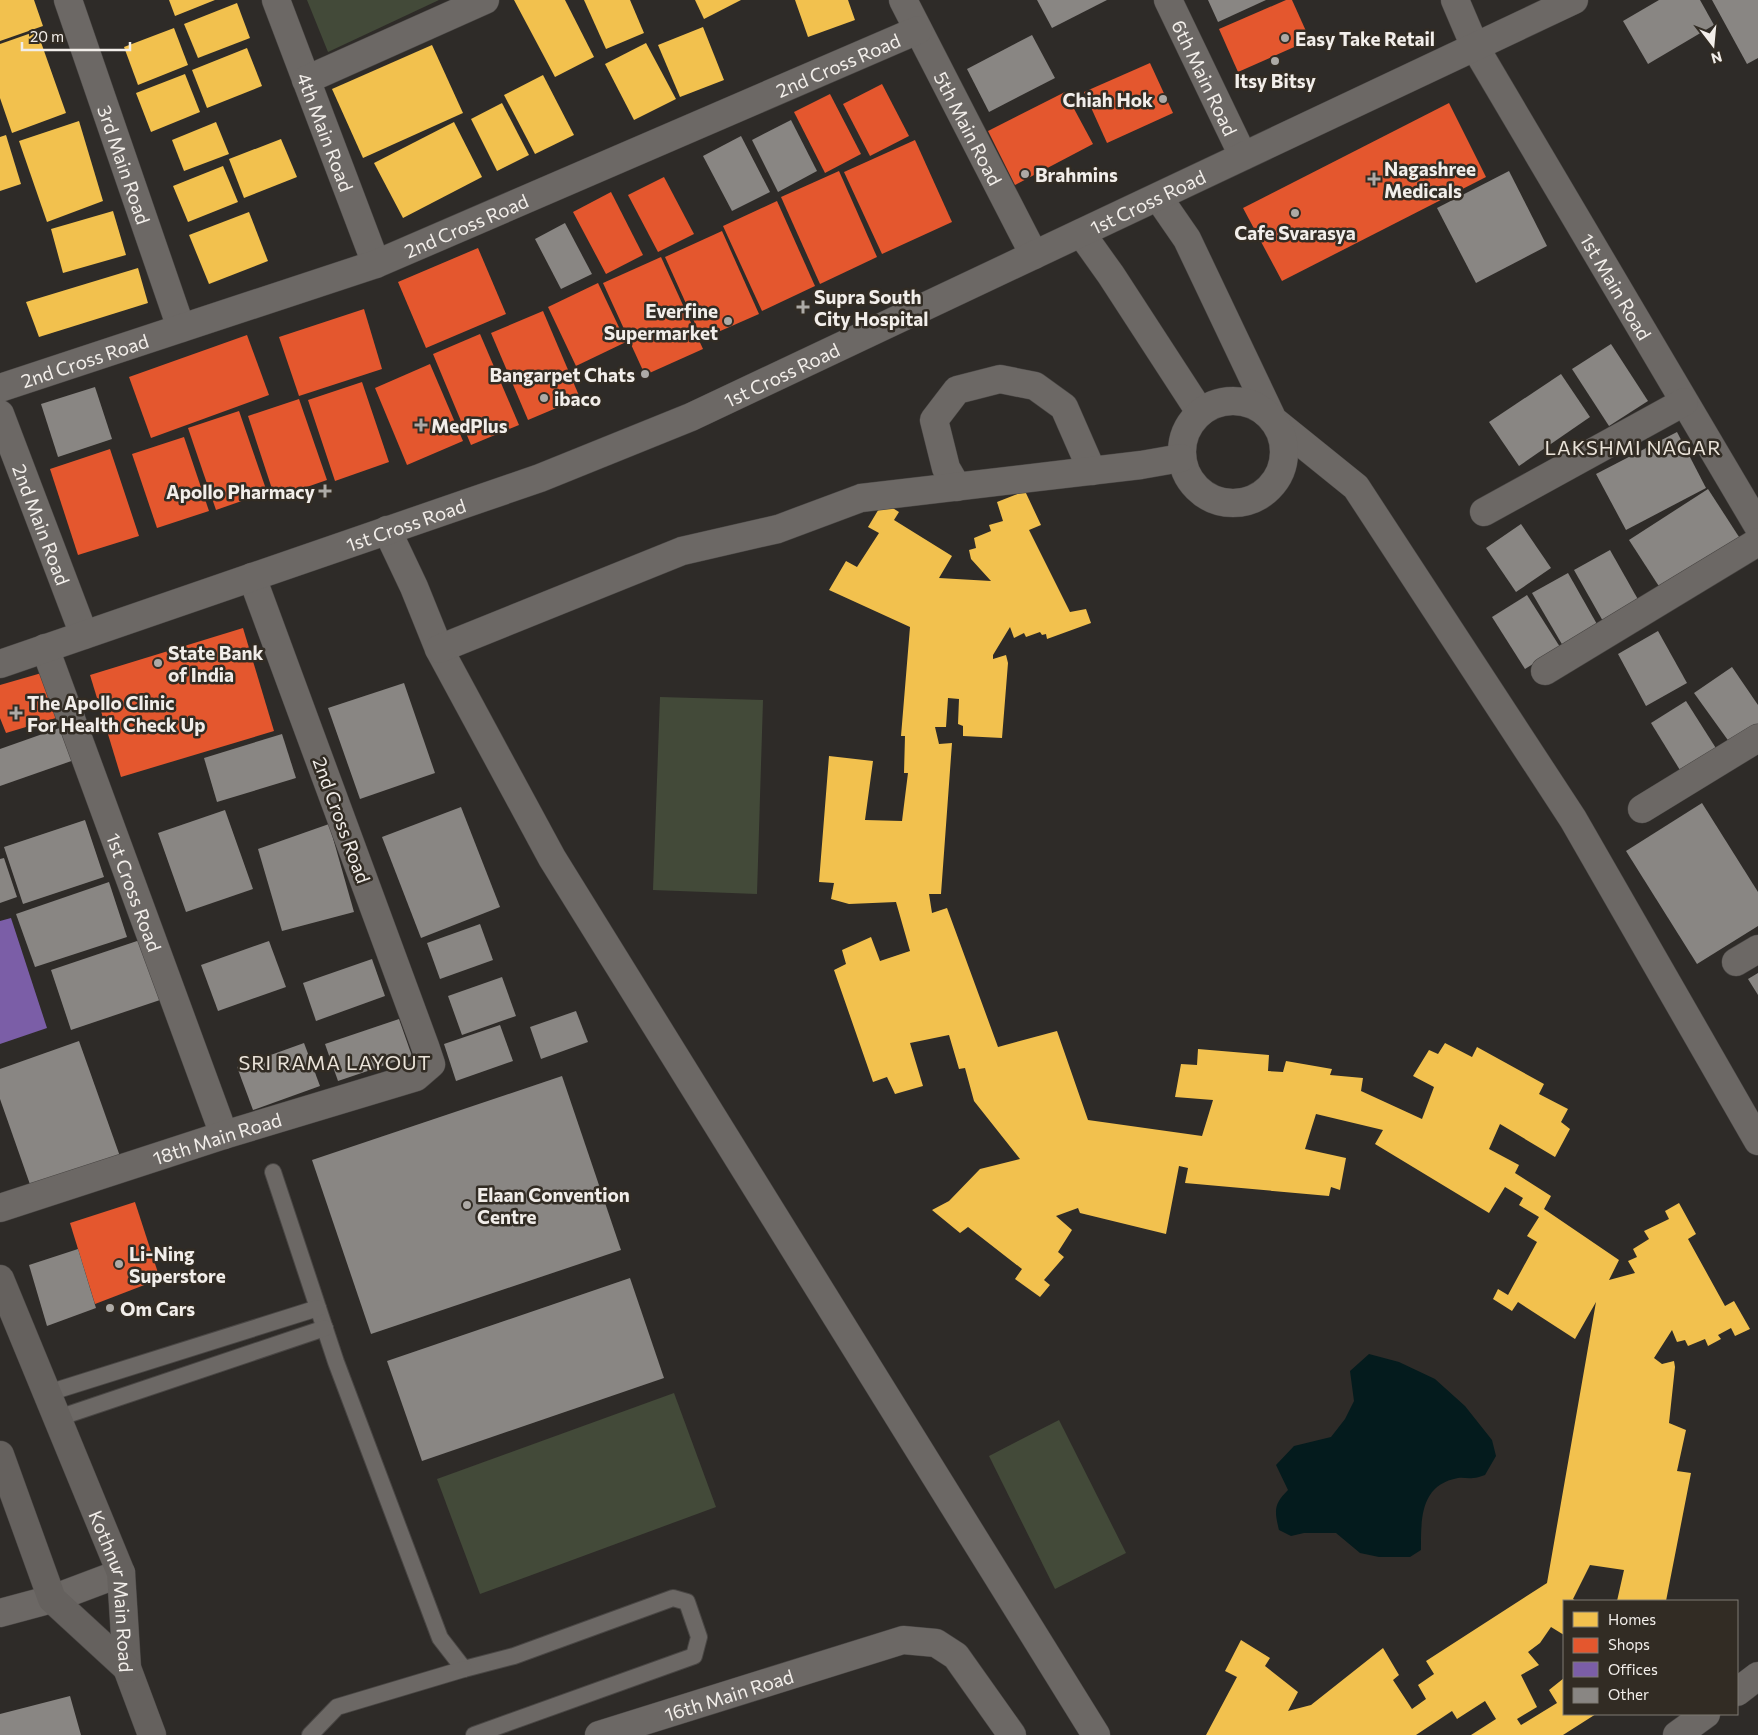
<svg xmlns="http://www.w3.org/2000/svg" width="1758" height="1735" viewBox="0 0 1758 1735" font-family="Commissioner,sans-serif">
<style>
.green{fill:#434a39}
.water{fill:#041b1d}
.homes{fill:#f2c14e}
.shops{fill:#e4572e}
.offices{fill:#7b5ea7}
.building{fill:#898683}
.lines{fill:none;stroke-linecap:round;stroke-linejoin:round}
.service-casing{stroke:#494644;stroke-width:18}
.minor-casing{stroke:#494644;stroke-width:29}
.tertiary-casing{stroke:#494644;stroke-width:29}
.secondary-casing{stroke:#494644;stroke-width:29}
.service{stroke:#6c6865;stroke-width:16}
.minor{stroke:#6c6865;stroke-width:28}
.tertiary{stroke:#6c6865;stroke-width:28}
.secondary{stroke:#65615e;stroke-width:28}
.poi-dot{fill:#adaaa6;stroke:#322c24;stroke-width:2}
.labels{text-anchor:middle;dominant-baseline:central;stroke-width:5;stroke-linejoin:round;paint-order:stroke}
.poi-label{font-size:19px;font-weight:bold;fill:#f2eeea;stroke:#322c24;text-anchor:start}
.street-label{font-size:19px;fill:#f2eeea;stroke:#322c24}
.neighbourhood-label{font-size:20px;letter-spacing:1px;fill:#eae3d9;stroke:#322c24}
</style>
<rect width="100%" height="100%" fill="#2e2b28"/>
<g class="green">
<polygon points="307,0 439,0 328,52"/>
<polygon points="660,697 763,700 757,894 653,890"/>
<polygon points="674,1393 716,1507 480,1594 437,1479"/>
<polygon points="1059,1420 1126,1553 1055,1589 989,1456"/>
</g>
<path class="water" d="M 1369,1354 L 1399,1362 L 1435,1379 L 1465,1406 L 1492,1440 L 1496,1456 L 1485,1475 C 1481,1476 1477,1478 1473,1478 C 1468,1479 1463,1477 1458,1478 C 1420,1485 1421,1519 1421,1550 L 1410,1557 L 1379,1557 L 1360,1553 L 1336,1533 L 1304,1533 L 1291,1536 L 1279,1530 C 1274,1510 1274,1504 1288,1490 L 1276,1465 L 1294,1446 L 1331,1437 L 1345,1419 L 1354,1401 L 1350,1371 Z"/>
<g class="homes">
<polygon points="0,0 34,0 43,26 0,41"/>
<polygon points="169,0 215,0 175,16"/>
<polygon points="514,0 565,0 594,57 555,77"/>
<polygon points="584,0 630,0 644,33 606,49"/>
<polygon points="695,0 741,0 704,19"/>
<polygon points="795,0 848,0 855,20 808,37"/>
<polygon points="237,3 250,38 198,58 184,24"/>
<polygon points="703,27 724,80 680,97 658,45"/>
<polygon points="174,28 188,65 138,85 124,47"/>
<polygon points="37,31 66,113 12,133 0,98 0,44"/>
<polygon points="646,43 676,99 634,120 605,64"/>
<polygon points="432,45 463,113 363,158 332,89"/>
<polygon points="247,48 262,86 207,108 192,70"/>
<polygon points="185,74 200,112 151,132 136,93"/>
<polygon points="543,75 574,135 535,154 504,95"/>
<polygon points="502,103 529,155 497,171 471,119"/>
<polygon points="79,121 103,201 47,222 19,141"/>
<polygon points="216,122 229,154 184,171 172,140"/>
<polygon points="454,122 482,177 403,218 374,163"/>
<polygon points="6,135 21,184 0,191 0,137"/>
<polygon points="281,139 297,177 244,198 229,159"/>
<polygon points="223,166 238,202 188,222 173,186"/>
<polygon points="113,211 126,255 63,273 51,229"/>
<polygon points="249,212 268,261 209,284 189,235"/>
<polygon points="138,268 148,303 39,337 26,302"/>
<polygon points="1025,491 1041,525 1029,530 1070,612 1086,609 1091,623 1047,639 1046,634 1042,635 1040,632 1026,637 1024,633 1014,638 1010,627 993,655 993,659 1006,655 1008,663 1002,738 963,736 963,726 958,724 959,699 948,698 946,727 935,727 939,744 952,743 941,894 929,894 932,913 947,908 998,1047 1057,1031 1088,1120 1202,1136 1213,1100 1175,1097 1181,1064 1197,1065 1198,1049 1269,1055 1268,1071 1283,1072 1286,1061 1332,1069 1330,1075 1363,1078 1361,1091 1422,1119 1434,1087 1413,1076 1429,1050 1438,1054 1445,1043 1472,1057 1477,1047 1544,1084 1539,1094 1568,1109 1561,1122 1570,1129 1555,1157 1500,1124 1489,1149 1519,1165 1515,1173 1551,1196 1544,1209 1619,1260 1609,1280 1635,1273 1628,1261 1637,1257 1633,1249 1649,1239 1644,1231 1669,1219 1665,1211 1679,1203 1696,1234 1688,1239 1725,1306 1734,1301 1750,1329 1735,1336 1731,1328 1718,1335 1721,1339 1708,1346 1705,1339 1688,1346 1685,1340 1677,1342 1672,1330 1654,1358 1662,1364 1674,1361 1675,1367 1669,1423 1686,1430 1677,1471 1691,1473 1666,1601 1617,1601 1624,1570 1590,1565 1573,1599 1576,1601 1564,1601 1564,1635 1551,1627 1540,1643 1528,1652 1539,1665 1521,1675 1537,1707 1517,1719 1521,1725 1557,1703 1549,1690 1564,1678 1564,1714 1596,1714 1563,1735 1471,1735 1496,1719 1485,1701 1457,1719 1452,1711 1416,1735 1206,1735 1237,1677 1225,1671 1241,1640 1270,1658 1265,1666 1298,1692 1288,1711 1311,1705 1383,1648 1399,1675 1393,1680 1412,1709 1426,1699 1418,1685 1434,1674 1426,1661 1547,1583 1596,1302 1575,1339 1518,1302 1512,1311 1493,1299 1498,1289 1508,1295 1537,1242 1527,1236 1539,1217 1519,1205 1523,1198 1505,1187 1489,1213 1375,1144 1383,1130 1316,1114 1305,1149 1346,1158 1340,1190 1331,1187 1329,1196 1185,1183 1188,1168 1179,1166 1166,1234 1080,1213 1078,1208 1056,1216 1072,1230 1058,1252 1064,1257 1044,1280 1050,1285 1040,1297 1015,1279 1022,1269 968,1227 960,1233 932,1210 949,1201 980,1169 1020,1159 974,1101 965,1068 959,1069 949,1035 910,1043 923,1086 895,1094 887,1077 873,1082 834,970 846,964 842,950 871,937 880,961 910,951 896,902 849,904 831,899 834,883 819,882 829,756 873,761 865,820 902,821 908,773 904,773 905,736 901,736 910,627 829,590 846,561 857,567 879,533 868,527 883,502 899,512 894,520 952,556 939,578 991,581 971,559 969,550 976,548 974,538 991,531 989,525 1003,521 997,502"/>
</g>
<g class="shops">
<polygon points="1286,0 1292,0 1310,40 1238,72 1219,29"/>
<polygon points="1150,63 1173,113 1107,143 1084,92"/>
<polygon points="882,84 909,136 870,156 843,104"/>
<polygon points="1065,92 1093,144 1015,185 988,131"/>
<polygon points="830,94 861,154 825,173 794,112"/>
<polygon points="1449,103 1486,177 1282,281 1243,208"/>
<polygon points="915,140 952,222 882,254 844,172"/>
<polygon points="839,171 877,257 820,284 781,197"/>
<polygon points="664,177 694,234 658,252 628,195"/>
<polygon points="611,192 643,255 606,274 573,212"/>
<polygon points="777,201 815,286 762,311 723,226"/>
<polygon points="722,231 759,314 702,339 665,257"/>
<polygon points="478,248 506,314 426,348 398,282"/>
<polygon points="661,257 703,349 645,375 603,283"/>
<polygon points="598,283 626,342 576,366 548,307"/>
<polygon points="364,309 382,369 299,396 279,337"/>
<polygon points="543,311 580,398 528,420 491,333"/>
<polygon points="480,334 519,425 471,445 433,354"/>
<polygon points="247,335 269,395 151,438 129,377"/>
<polygon points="430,364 463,441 407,465 375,388"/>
<polygon points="362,382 389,462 335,481 308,400"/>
<polygon points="299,399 327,480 275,498 248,416"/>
<polygon points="239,411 267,492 216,510 188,428"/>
<polygon points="184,437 209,511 157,528 132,454"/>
<polygon points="110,449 139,536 78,555 50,469"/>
<polygon points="243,628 274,731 121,777 90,675"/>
<polygon points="52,670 66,715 6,733 0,718 0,685"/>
<polygon points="135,1202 160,1279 95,1304 70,1223"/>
</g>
<polygon class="offices" points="11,918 47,1028 0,1044 0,921"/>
<g class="building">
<polygon points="1037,0 1107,0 1052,28"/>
<polygon points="1208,0 1266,0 1218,22"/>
<polygon points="1659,0 1700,0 1714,25 1648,64 1623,21"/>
<polygon points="1712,0 1758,0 1758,58 1747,64"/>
<polygon points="1032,35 1055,78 989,112 967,69"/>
<polygon points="791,120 817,171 778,192 752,140"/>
<polygon points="741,136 770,192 732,211 703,156"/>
<polygon points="1509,171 1547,246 1476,283 1437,208"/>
<polygon points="565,223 592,274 561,289 535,239"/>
<polygon points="1611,344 1648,401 1609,426 1572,369"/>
<polygon points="1561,374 1590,417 1519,466 1489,422"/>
<polygon points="95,387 112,439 58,457 41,404"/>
<polygon points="1677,432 1706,488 1626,530 1596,474"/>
<polygon points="1708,489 1741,540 1662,591 1629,540"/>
<polygon points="1521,524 1551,568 1516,592 1486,548"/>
<polygon points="1610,550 1640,603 1604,623 1574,570"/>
<polygon points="1568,573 1598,626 1563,646 1532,593"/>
<polygon points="1527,595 1560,647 1525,669 1492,617"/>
<polygon points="1658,631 1687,683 1646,706 1618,654"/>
<polygon points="1732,667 1758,705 1758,735 1735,750 1694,693"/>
<polygon points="404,683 435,773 360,799 328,708"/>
<polygon points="1686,701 1719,753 1683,775 1651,723"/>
<polygon points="68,725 80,758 0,786 0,749"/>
<polygon points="282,734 296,778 217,802 204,758"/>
<polygon points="1702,803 1758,892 1758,926 1697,964 1626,851"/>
<polygon points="461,807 500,907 421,938 382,837"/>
<polygon points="225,810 253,889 186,912 158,833"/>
<polygon points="85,820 104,877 23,904 4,847"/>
<polygon points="329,824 354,912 282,931 258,849"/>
<polygon points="4,858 17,897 0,903 0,859"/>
<polygon points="109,882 127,937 35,967 16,914"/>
<polygon points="480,924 493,960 440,979 427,943"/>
<polygon points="140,940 160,1000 71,1030 51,970"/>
<polygon points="269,941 286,987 218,1011 201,965"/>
<polygon points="372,959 385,996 316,1021 303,983"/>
<polygon points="1758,973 1758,995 1748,979"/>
<polygon points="502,977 516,1016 462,1035 448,996"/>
<polygon points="576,1011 588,1042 541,1059 530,1027"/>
<polygon points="399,1019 412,1056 338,1081 325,1044"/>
<polygon points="500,1025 513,1061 456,1081 444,1044"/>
<polygon points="79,1041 122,1162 33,1193 0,1099 0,1069"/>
<polygon points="304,1043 320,1086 253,1110 237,1067"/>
<polygon points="562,1076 621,1250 371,1334 312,1160"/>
<polygon points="78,1249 96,1308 47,1326 29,1265"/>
<polygon points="630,1278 664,1378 422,1461 387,1361"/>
<polygon points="70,1696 81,1735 0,1735 0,1714"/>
</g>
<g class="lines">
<g class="service-casing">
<g id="service">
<polyline points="273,1172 336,1362 440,1638 464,1669 514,1656 673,1598 687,1602 699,1637 694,1656 474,1735"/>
<polyline points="48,1393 318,1308"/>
<polyline points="58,1418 325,1328"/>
<polyline points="310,1735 337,1707 464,1669"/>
</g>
</g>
<g class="minor-casing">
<g id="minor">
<path id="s1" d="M 68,0 L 181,328"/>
<path id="s2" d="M 276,0 L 376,264"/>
<path id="s3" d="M 903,0 L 1034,255"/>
<path id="s4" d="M 1168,0 L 1243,156"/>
<path id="s5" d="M 1455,0 L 1475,47 L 1758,526"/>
<polyline points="306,80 485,0"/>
<polyline points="1158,197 1187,239 1273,420 1356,487 1573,819 1758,1141"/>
<polyline points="1081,233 1111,275 1200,412"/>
<path id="s6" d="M 0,388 L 376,264 L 918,30"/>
<circle cx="1233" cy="452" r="51"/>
<path id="s7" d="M 0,414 L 84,635"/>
<polyline points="957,487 946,468 934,420 957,390 1000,379 1035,386 1064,407 1092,471"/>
<polyline points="1484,512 1684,402"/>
<polyline points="387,530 414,587 439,649 552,858 1096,1735"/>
<path id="s8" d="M 45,648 L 224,1135"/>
<polyline points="439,649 682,551 778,529 861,498 1141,465 1181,458"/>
<polyline points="1545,671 1758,542"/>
<polyline points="1642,809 1758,738"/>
<polyline points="1736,962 1758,949"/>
<path id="s9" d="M 0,1208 L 224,1135 L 416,1077 L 431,1064 L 425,1046 L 252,577"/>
<polyline points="0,1613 52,1599 121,1573"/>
<polyline points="1737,1692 1758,1676"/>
<path id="s10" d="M 599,1735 L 903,1640 L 936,1643 L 956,1656 L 1012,1735"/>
<polyline points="1677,1735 1706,1714"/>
</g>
</g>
<g class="tertiary-casing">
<g id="tertiary">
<path id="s11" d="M 0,664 L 540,478 L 691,417 L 1574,0"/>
</g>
</g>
<g class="secondary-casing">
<g id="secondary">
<path id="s12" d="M 0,1279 L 121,1573 L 127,1668 L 152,1735"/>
<polyline points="0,1455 52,1599 127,1668"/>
</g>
</g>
<use href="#service" class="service"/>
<use href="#minor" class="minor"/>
<use href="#tertiary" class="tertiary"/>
<use href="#secondary" class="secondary"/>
</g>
<g class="poi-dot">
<circle cx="1285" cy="38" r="5"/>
<circle cx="1275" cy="61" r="5"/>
<circle cx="1163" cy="99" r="5"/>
<circle cx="1025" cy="174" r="5"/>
<path d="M1371.5 171.5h5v5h5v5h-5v5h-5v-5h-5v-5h5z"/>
<circle cx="1295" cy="213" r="5"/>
<path d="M800.5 299.5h5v5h5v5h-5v5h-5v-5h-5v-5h5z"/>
<circle cx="728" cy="321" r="5"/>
<circle cx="645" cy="374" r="5"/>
<circle cx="544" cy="398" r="5"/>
<path d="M418.5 417.5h5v5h5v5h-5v5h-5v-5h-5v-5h5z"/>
<path d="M322.5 483.5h5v5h5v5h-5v5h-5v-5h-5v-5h5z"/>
<circle cx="158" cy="663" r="5"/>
<path d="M13.5 705.5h5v5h5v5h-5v5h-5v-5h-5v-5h5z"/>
<circle cx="467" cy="1205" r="5"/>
<circle cx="119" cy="1264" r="5"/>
<circle cx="110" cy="1308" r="5"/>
</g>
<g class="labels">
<g class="poi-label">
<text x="1295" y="38">Easy Take Retail</text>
<text x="1275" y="80" text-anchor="middle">Itsy Bitsy</text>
<text x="1153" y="99" text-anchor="end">Chiah Hok</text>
<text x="1384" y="168">Nagashree<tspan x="1384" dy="22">Medicals</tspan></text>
<text x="1035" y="174">Brahmins</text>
<text x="1295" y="232" text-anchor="middle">Cafe Svarasya</text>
<text x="814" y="296">Supra South<tspan x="814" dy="22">City Hospital</tspan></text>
<text x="718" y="310" text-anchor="end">Everfine<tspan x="718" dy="22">Supermarket</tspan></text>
<text x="635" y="374" text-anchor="end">Bangarpet Chats</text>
<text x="554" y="398">ibaco</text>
<text x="431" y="425">MedPlus</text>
<text x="315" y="491" text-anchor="end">Apollo Pharmacy</text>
<text x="168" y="652">State Bank<tspan x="168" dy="22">of India</tspan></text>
<text x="27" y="702">The Apollo Clinic<tspan x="27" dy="22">For Health Check Up</tspan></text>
<text x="477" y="1194">Elaan Convention<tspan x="477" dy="22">Centre</tspan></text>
<text x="129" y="1253">Li-Ning<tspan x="129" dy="22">Superstore</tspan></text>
<text x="120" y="1308">Om Cars</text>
</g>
<g class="street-label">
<text stroke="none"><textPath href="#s6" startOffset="899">2nd Cross Road</textPath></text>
<text stroke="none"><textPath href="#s4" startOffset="86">6th Main Road</textPath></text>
<text stroke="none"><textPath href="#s3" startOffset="144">5th Main Road</textPath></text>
<text stroke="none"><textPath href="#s2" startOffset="141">4th Main Road</textPath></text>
<text stroke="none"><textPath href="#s1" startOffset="174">3rd Main Road</textPath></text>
<text stroke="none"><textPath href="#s11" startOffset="1239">1st Cross Road</textPath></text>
<text stroke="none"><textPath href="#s6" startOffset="494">2nd Cross Road</textPath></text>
<text stroke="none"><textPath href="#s5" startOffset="329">1st Main Road</textPath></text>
<text stroke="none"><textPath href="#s6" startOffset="89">2nd Cross Road</textPath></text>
<text stroke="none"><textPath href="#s11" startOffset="834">1st Cross Road</textPath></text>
<text stroke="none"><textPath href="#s7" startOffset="118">2nd Main Road</textPath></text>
<text stroke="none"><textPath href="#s11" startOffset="429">1st Cross Road</textPath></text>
<text transform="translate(342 820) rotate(70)">2nd Cross Road</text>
<text stroke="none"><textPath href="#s8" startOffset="260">1st Cross Road</textPath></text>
<text stroke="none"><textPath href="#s9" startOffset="228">18th Main Road</textPath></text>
<text stroke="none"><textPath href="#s12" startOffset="334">Kothnur Main Road</textPath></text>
<text stroke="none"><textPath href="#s10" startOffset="136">16th Main Road</textPath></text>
</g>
<g class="neighbourhood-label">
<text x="1633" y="447">LAKSHMI NAGAR</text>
<text x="335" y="1062">SRI RAMA LAYOUT</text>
</g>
</g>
<rect x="1563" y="1600" width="175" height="115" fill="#322c24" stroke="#7f7a73"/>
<rect x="1573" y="1612" width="25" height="15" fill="#f2c14e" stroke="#7f7a73"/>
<text x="1608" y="1625" font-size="15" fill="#f2eeea">Homes</text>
<rect x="1573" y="1638" width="25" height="15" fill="#e4572e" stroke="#7f7a73"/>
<text x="1608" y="1650" font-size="15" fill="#f2eeea">Shops</text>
<rect x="1573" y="1662" width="25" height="15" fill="#7b5ea7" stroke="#7f7a73"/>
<text x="1608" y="1675" font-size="15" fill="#f2eeea">Offices</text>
<rect x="1573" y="1688" width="25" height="15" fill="#898683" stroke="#7f7a73"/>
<text x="1608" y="1700" font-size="15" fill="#f2eeea">Other</text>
<g transform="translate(1713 45) rotate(164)" stroke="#322c24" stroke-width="4" paint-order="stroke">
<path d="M0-4L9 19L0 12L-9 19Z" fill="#f2eeea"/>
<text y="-8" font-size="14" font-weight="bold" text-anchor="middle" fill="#f2eeea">N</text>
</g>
<path d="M22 42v8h108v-8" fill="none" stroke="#f2eeea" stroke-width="2.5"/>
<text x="30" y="42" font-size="15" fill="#f2eeea" stroke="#322c24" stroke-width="4" paint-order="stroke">20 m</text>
</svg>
